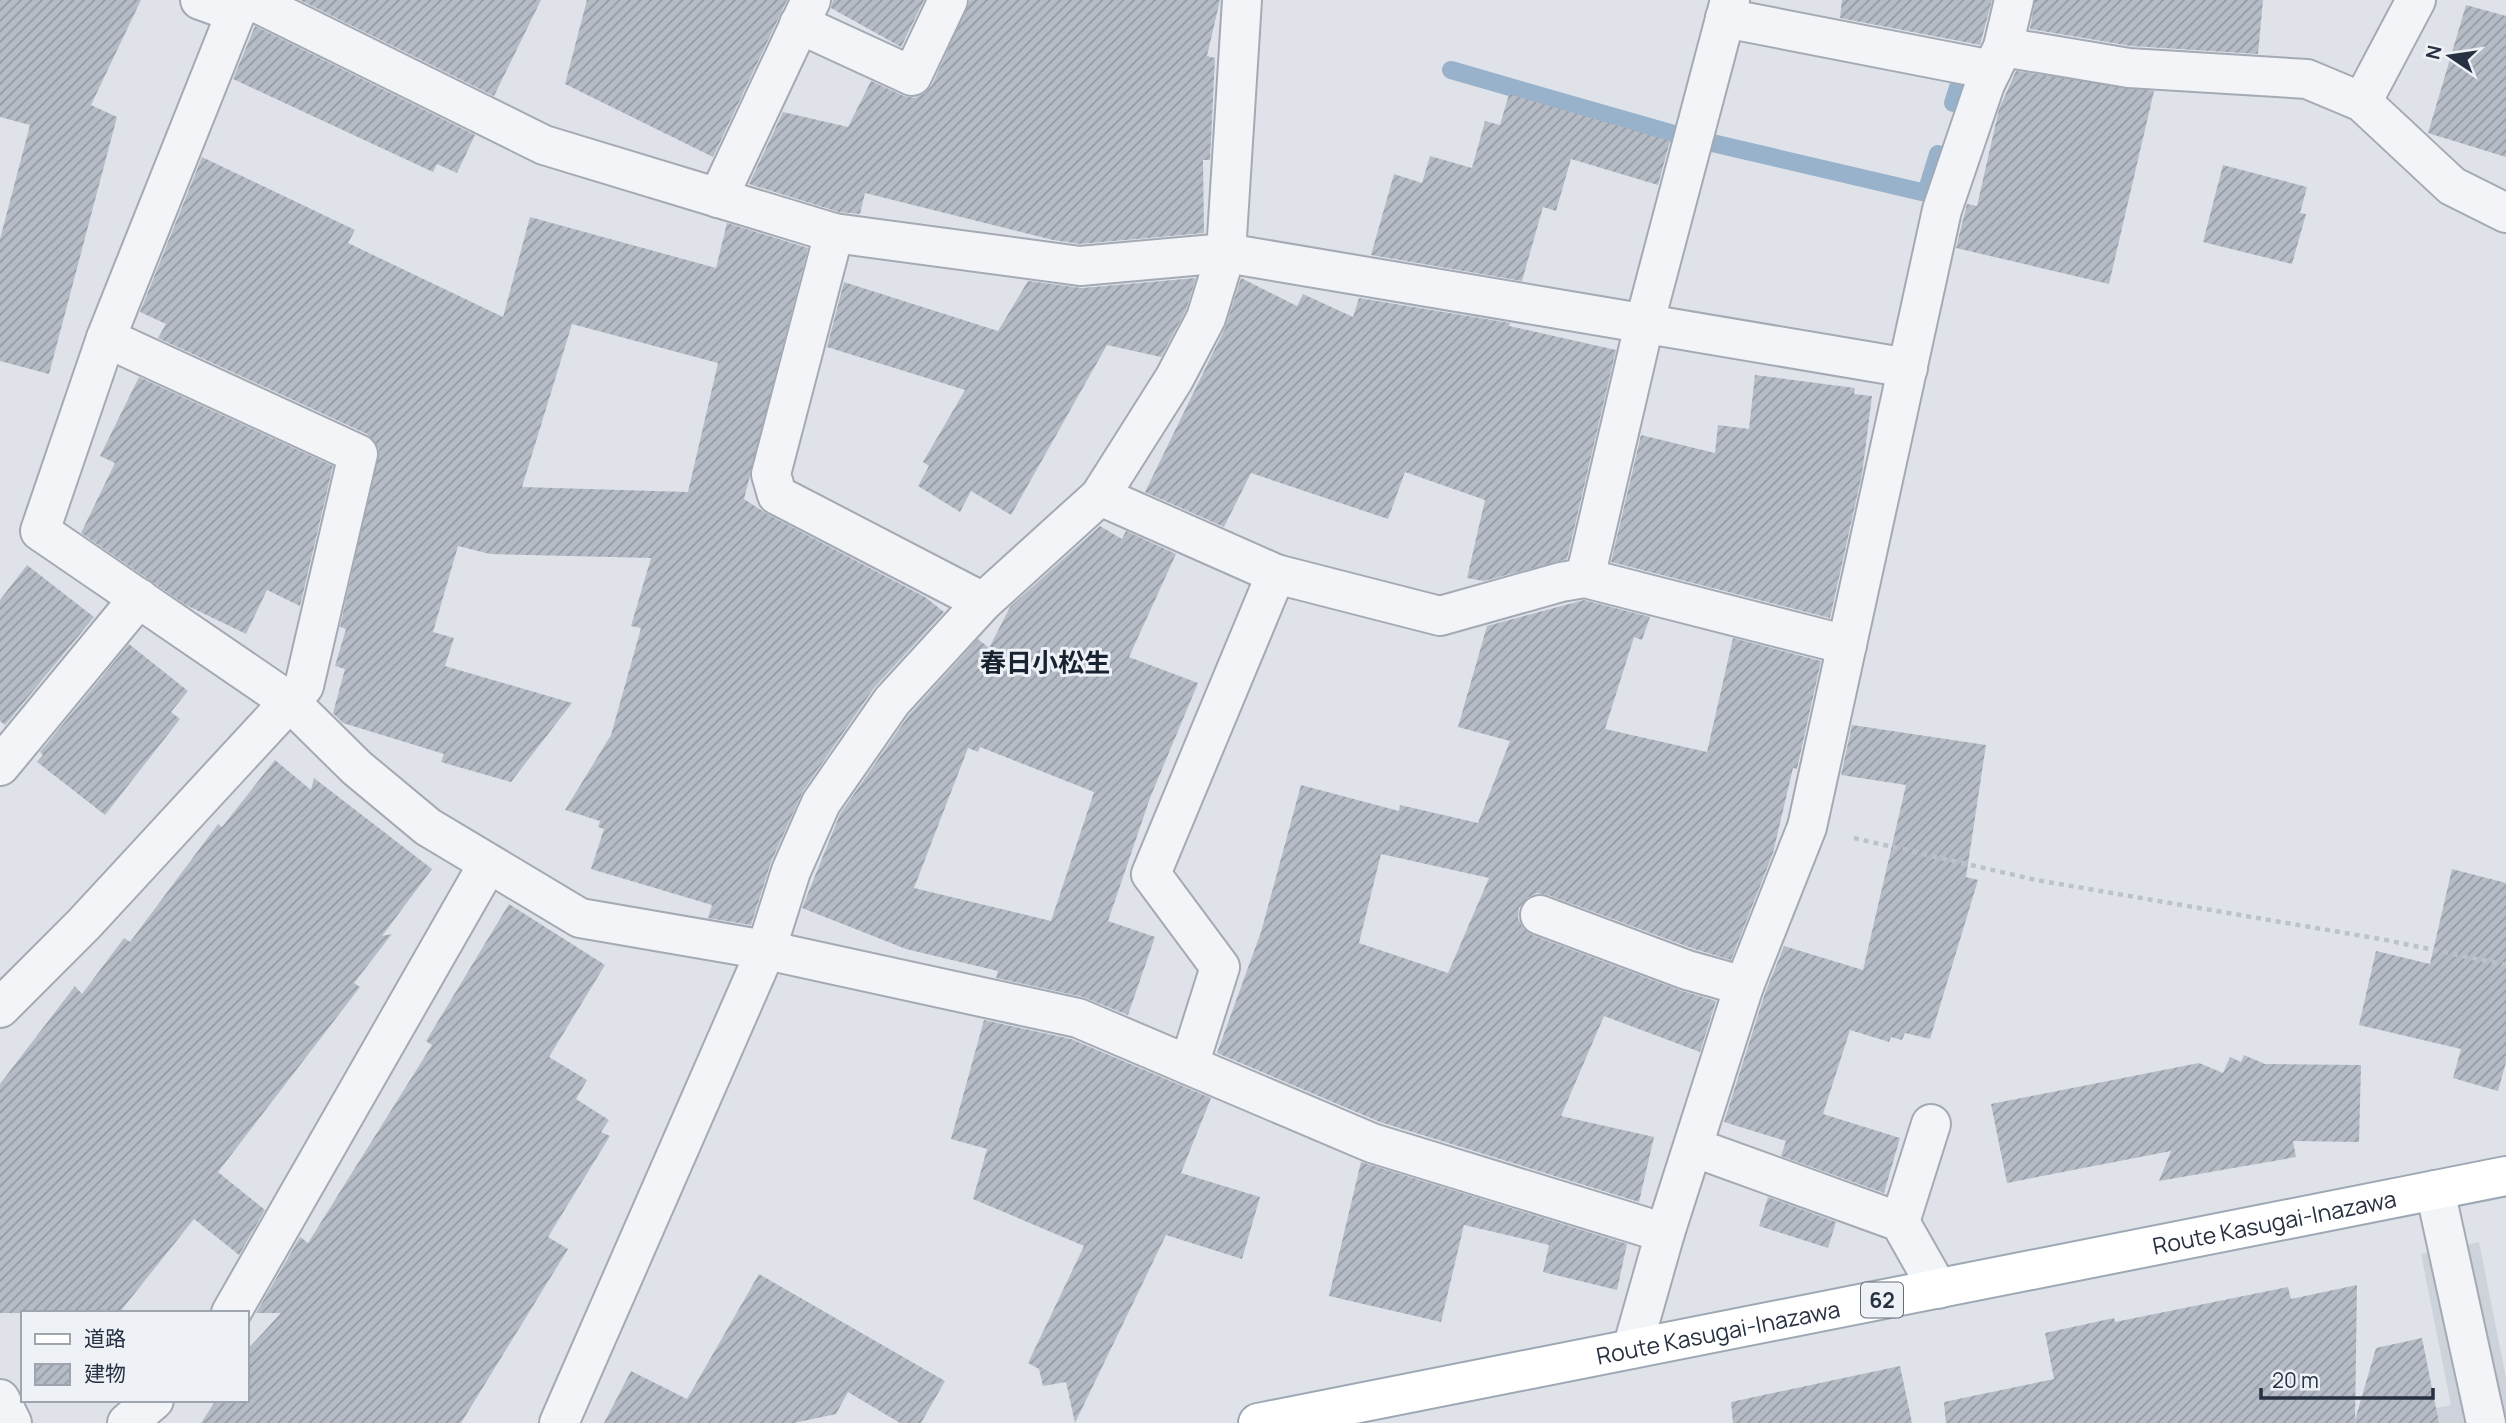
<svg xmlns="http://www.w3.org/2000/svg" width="2506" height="1423" viewBox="0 0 2506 1423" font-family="Manrope,'Noto Sans JP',sans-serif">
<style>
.built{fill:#cdd2db}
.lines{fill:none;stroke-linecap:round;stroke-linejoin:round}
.stream{stroke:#98b2cb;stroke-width:18}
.building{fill:url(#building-hatch);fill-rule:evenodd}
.minor-casing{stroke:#a4aab3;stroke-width:42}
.major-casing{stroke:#9da8b5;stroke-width:42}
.path{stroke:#bdc1c8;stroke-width:4.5;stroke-dasharray:5 5;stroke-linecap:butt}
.minor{stroke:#f2f4f7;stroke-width:38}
.major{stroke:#fff;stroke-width:38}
.labels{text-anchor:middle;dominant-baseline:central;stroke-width:6;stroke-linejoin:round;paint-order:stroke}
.shield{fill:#eef2f6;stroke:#636b77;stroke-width:2}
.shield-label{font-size:21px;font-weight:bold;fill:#273141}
.street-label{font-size:23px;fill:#273141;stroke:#eef2f6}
.quarter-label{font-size:26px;font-weight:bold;fill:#192231;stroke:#eef2f6}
</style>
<defs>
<pattern id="building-hatch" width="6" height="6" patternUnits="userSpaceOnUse" patternTransform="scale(1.75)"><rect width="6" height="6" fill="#b6bcc6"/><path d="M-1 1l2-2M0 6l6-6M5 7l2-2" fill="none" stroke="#9499a2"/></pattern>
</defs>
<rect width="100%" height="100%" fill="#dfe3e9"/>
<polygon class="built" points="2479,1242 2506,1378 2506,1423 2364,1423 2451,1405 2421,1254"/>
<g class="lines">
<g class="stream">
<polyline points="1451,70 1677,135"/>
<polyline points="1953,103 1961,78"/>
<polyline points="1708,142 1926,193 1938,154"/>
</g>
</g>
<g class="building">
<polygon points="0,0 141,0 91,105 117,117 49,374 0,361 0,239 30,125 0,117"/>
<polygon points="300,0 541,0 494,96"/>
<polygon points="587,0 787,0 713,157 565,84"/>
<polygon points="833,0 924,0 901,47 831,8"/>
<polygon points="970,0 1220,0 1207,56 1215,58 1210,160 1203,160 1204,233 1080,244 1053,240 865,193 860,214 839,212 749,184 783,112 848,127 871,81 904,96 915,98 925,93 932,85"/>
<polygon points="1842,0 1992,0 1980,45 1840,18"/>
<polygon points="2035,0 2263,0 2258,54 2131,46 2030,29"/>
<polygon points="2466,5 2506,16 2506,157 2428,133"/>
<polygon points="255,26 475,135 457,173 437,164 433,172 233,79"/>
<polygon points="2016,71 2154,91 2109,284 1956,248 1967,204 1977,206 1999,109"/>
<polygon points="1509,94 1670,141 1658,185 1571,159 1556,211 1543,207 1522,281 1371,255 1394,174 1422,183 1430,156 1472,168 1485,121 1500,125"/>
<path d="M 202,157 L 355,230 L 348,243 L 503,317 L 530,217 L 716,268 L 727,223 L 808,248 L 744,499 L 767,514 L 925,597 L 944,612 L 874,688 L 803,791 L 771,862 L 751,925 L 708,918 L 712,905 L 591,869 L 604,829 L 598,827 L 600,821 L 565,810 L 611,735 L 641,628 L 631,626 L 651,558 L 490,554 L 458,546 L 433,632 L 454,638 L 445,666 L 572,703 L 511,782 L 441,762 L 444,754 L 343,723 L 333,713 L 345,669 L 335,666 L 346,629 L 340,627 L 379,449 L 367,434 L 158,338 L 166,324 L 140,312 ZM 572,324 L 718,363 L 688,492 L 522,487 Z"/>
<polygon points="2223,165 2307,187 2300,213 2306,214 2292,264 2203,242"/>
<polygon points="845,278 844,282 998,331 1028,281 1082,288 1196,278 1186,310 1161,357 1107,345 1011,515 971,491 960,512 918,486 929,466 923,462 965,390 827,347"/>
<polygon points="1241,278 1297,306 1303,294 1353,317 1359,298 1510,323 1509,326 1616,350 1567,559 1484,581 1467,578 1485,500 1405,472 1388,519 1251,473 1224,527 1145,492 1225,328"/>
<polygon points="1755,375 1855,388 1854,394 1872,396 1862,474 1830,618 1611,562 1641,435 1715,453 1718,425 1749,429"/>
<polygon points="139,377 333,466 300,606 267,590 246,634 186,605 81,533 115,463 100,456"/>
<path d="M 1100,526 L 1122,539 L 1126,531 L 1176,554 L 1129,657 L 1198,683 L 1150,798 L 1108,921 L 1155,937 L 1128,1015 L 1083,997 L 996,978 L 998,971 L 906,949 L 802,908 L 840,814 L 909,715 L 978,639 L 989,648 L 1010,607 ZM 980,747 L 1094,792 L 1051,921 L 914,888 L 968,748 L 978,752 Z"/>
<polygon points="27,565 94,617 5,725 0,721 0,600"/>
<path d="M 1584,600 L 1650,617 L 1642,640 L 1634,637 L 1605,729 L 1707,752 L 1733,638 L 1821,661 L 1797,769 L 1793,768 L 1773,853 L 1731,960 L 1694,949 L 1548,895 L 1537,893 L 1527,898 L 1519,908 L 1518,918 L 1523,928 L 1532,935 L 1679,990 L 1716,1001 L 1700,1052 L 1604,1016 L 1561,1116 L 1654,1137 L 1639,1202 L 1380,1122 L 1217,1053 L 1261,932 L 1301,785 L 1399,811 L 1400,805 L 1478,823 L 1510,741 L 1458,727 L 1487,626 ZM 1381,854 L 1489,878 L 1448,973 L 1359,943 Z"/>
<polygon points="129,644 188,691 171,712 180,719 105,815 37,762 43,755 40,752"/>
<polygon points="1852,725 1986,745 1966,877 1978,880 1930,1039 1905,1033 1902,1040 1891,1037 1889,1042 1850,1030 1823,1114 1900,1138 1884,1193 1781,1156 1786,1141 1724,1122 1765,993 1784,946 1863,970 1906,785 1841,775"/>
<polygon points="275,760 311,790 314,778 432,869 382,936 392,934 354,983 360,987 218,1172 265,1210 239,1255 194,1219 119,1313 0,1313 0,1084 75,986 82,994 124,938 130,942 218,824 222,827"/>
<polygon points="2452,869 2506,883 2506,1062 2498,1091 2453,1078 2461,1049 2359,1025 2376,951 2430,964"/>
<polygon points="509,904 605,965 549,1057 587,1080 576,1099 609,1120 601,1132 610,1136 548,1237 568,1249 461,1423 201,1423 216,1400 247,1400 247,1350 281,1313 256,1313 300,1237 308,1243 432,1045 426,1041"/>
<polygon points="984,1020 1071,1039 1211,1098 1181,1173 1260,1197 1242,1259 1166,1235 1075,1423 1066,1382 1043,1386 1039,1369 1028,1363 1084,1246 973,1199 987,1149 951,1139"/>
<polygon points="2244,1055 2265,1064 2361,1065 2359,1142 2293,1141 2296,1157 2159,1181 2171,1151 2007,1183 1991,1104 2199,1063 2223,1073 2230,1057 2241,1062"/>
<polygon points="1361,1162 1627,1244 1617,1290 1543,1272 1549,1245 1464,1225 1441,1322 1329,1296"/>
<polygon points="1768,1197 1836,1222 1828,1248 1759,1226"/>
<polygon points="759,1274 945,1381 921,1423 900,1423 848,1392 836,1414 794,1423 604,1423 631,1371 687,1399"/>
<polygon points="2357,1285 2355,1420 2376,1348 2422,1338 2439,1423 1946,1423 1944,1402 2054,1379 2045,1333 2114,1318 2115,1322 2288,1287 2291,1299"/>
<polygon points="1900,1366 1912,1423 1733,1423 1731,1402"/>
</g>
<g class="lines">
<g class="minor-casing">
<g id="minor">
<polyline points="200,0 236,13"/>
<polyline points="241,0 106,338 40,531 290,702 357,768 428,827 580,918 766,950 1078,1018 1372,1143 1665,1233"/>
<polyline points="251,0 544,145 834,233 1080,266 1226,253 1908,368"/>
<polyline points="1725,18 1992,70"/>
<polyline points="799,24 912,76 948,0"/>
<polyline points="2003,47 2014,0"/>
<polyline points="2362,102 2416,0"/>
<polyline points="718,198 811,0"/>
<polyline points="834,233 771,474 777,495 983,602"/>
<polyline points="1100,496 1276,574 1440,616 1561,582 1585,578 1847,645"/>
<polyline points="1585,578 1644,325 1730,0"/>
<polyline points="0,766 139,598"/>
<polyline points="1540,915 1687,970 1744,986"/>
<polyline points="0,1008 84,924 304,686 358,454 106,338"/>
<polyline points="1189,1065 1220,967 1151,874 1276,574"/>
<polyline points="1693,1147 1900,1222 1938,1289"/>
<polyline points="2435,1190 2486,1423"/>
<polyline points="1900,1222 1931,1124"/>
<polyline points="231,1313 488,864"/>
<polyline points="1632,1349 1665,1233 1744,986 1807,827 1942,210 1985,84 2003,47 2129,68 2307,79 2362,102 2452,186 2506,213"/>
<polyline points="0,1399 12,1423"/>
<polyline points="127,1423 154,1400"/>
<polyline points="559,1423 766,950 791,871 821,803 892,701 983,602 1100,496 1174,379 1206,318 1226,253 1242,0"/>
</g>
</g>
<g class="major-casing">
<g id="major">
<path id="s1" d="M 1258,1423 L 2506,1176"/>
</g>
</g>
<polyline class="path" points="1854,838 2036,880 2386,940 2506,965"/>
<use href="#minor" class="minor"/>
<use href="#major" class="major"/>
</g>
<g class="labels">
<rect class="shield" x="1861" y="1282.5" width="42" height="35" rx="5"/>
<g class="shield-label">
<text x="1882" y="1300">62</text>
</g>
<g class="street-label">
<text stroke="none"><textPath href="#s1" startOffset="1036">Route Kasugai-Inazawa</textPath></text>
<text stroke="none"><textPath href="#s1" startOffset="469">Route Kasugai-Inazawa</textPath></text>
</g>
<g class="quarter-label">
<text x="1045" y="662">春日小松生</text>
</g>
</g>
<rect x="21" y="1311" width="228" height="91" fill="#eef2f6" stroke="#9ea5ae" stroke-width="2"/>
<rect x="35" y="1334" width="35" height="10" fill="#ffffff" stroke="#9ea5ae" stroke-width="2"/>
<text x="84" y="1346" font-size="21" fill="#273141">道路</text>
<rect x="35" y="1364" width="35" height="21" fill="url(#building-hatch)" stroke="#9ea5ae" stroke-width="2"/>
<text x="84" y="1381" font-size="21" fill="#273141">建物</text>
<g transform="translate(2450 56) rotate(283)" stroke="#eef2f6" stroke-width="5" paint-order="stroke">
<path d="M0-5L12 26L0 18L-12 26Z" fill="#273141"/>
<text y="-10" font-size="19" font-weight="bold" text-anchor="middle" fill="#273141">N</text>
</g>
<path d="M2261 1388v10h172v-10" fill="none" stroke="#273141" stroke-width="3.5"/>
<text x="2272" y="1388" font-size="21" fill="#273141" stroke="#eef2f6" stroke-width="5" paint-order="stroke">20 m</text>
</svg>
